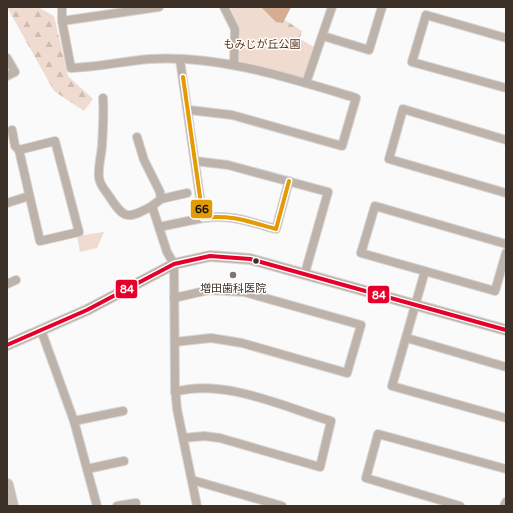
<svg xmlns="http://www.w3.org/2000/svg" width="513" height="513" viewBox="0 0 513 513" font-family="'Varela Round','Noto Sans JP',sans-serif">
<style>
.forest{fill:url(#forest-firs)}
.green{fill:#efdbcf}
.water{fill:#d4ad93}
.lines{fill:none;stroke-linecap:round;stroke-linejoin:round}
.minor-casing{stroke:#d8d6d4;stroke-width:10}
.tertiary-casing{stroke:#d8d6d4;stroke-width:12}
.secondary-casing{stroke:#d8d6d4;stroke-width:14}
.minor{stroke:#beb3ab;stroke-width:8}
.tertiary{stroke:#beb3ab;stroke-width:10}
.secondary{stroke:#c4bcb5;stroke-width:12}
.bus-1-casing{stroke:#fff;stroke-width:7}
.bus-2-casing{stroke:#fff;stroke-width:7}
.bus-1{stroke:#e49a04;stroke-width:4}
.bus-2{stroke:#e4002b;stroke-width:4}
.bus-dot{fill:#3c3027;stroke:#fff;stroke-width:1.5}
.poi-dot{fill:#7e7771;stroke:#fff;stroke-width:1.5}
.labels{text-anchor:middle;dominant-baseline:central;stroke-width:3;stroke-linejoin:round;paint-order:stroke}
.park-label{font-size:11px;fill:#573115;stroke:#fff}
.poi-label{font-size:11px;fill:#3c3027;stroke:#fff}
.line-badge{stroke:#fff;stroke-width:1.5}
.badge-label{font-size:11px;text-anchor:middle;font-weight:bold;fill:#fff}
.pale-badge-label{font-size:11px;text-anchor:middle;font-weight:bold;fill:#111}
</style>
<defs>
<pattern id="forest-firs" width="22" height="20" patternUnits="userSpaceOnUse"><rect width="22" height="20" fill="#efdbcf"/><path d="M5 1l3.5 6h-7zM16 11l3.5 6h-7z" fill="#cebcb2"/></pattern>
</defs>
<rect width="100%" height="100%" fill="#fafafa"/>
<g class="forest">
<polygon points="7,7 38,7 54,16 68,76 93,99 84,111 54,91"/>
<polygon points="236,7 270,7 276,14 302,31 295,52"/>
</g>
<g class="green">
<polygon points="230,7 256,7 275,25 314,47 304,79 239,61 240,28"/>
<polygon points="104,232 97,248 80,252 77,236"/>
</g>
<polygon class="water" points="261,7 291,7 283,23 276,22"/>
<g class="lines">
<g class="minor-casing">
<g id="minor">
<path d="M 62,7 L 62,21 L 71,68 C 98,67 124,61 150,59 C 221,55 289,78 356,98 L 342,146 L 232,115 L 189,110"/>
<polyline points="224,7 235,29 234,64"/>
<polyline points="62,21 159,7"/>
<polyline points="323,36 369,50 382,7"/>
<polyline points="506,38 426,15 412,62 506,88"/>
<polyline points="7,58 15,72 7,76"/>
<path d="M 180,60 L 203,218 C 231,214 250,222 276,229 L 289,181"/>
<polyline points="306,83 332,7"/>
<path d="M 103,98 C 104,114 103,130 102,146 C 101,157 98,167 99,177 C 99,184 105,190 109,196 C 124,219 127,220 152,206 L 167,252 L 174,264 L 175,387 L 177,409 L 197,506"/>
<polyline points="12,130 15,146 19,150"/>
<polyline points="137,137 144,160 160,192 161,199 152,206"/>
<polyline points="506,140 403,109 389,159 506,193"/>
<polygon points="55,141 79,232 40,241 19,150"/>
<polyline points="195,161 228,165 328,192 305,273"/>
<polyline points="161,199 187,193"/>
<polyline points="7,203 29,196"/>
<polyline points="159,227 203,218"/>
<polyline points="506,244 375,206 361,253 495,291 506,253"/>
<polyline points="425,271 392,386 506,418"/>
<polyline points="7,284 16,280"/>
<polyline points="174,298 209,290 244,292 361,325 347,373 242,343 211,338 175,342"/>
<polyline points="41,330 74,421 97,506"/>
<polyline points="407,338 506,367"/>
<path d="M 175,392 C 224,378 284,407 331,421 L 320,467 L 220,438 L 204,436 L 183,438"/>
<polyline points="74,421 123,411"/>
<polyline points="87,469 124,461"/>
<polyline points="192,480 282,506"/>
<polyline points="117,506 136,503"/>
<polyline points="460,506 366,478 378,434 506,469"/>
<polyline points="504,506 506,502"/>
</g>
</g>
<g class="tertiary-casing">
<polyline id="tertiary" points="7,345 87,310 174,264 210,256 250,259 506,330"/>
</g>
<g class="secondary-casing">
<polyline id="secondary" points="7,485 12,506"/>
</g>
<use href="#minor" class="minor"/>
<use href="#tertiary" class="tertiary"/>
<use href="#secondary" class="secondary"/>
<g class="bus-1-casing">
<path id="bus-1" d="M 183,77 L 203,218 C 231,214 250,222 276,229 L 289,181"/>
</g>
<g class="bus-2-casing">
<polyline id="bus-2" points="7,345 87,310 174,264 210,256 250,259 506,330"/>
</g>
<use href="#bus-1" class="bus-1"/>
<use href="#bus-2" class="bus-2"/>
</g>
<circle class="bus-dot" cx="256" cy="261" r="3.5"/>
<circle class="poi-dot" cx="233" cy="275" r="4"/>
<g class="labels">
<g class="park-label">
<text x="262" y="44">もみじが丘公園</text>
</g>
<g class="poi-label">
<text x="233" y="288">増田歯科医院</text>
</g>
</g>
<g class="line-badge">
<rect x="190" y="199" width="23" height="20" rx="4" fill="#e49a04"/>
<rect x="115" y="279" width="23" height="20" rx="4" fill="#e4002b"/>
<rect x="367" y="285" width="23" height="19" rx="4" fill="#e4002b"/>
</g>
<g class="badge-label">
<text x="127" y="293">84</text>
<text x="379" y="299">84</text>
</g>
<g class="pale-badge-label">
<text x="202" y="213">66</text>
</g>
<rect width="513" height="513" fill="none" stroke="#3c3027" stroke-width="16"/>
</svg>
